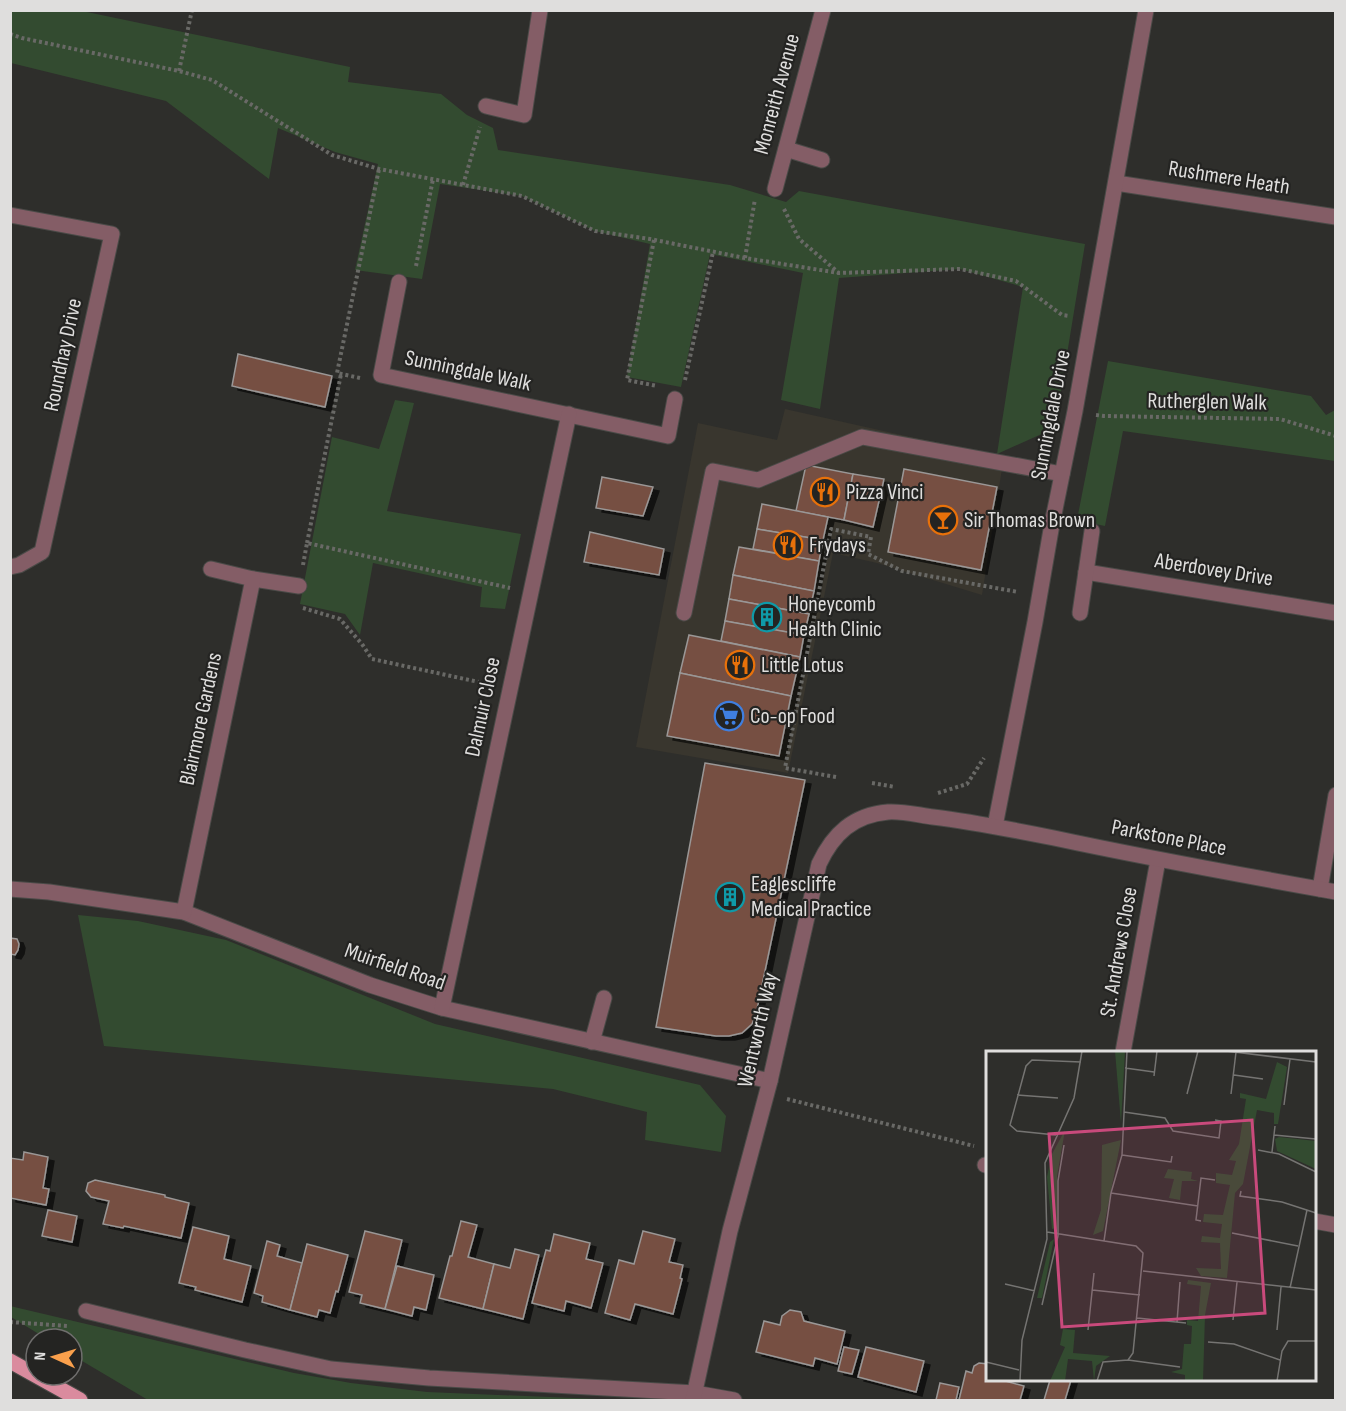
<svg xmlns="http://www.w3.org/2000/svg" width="1346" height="1411" viewBox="0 0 1346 1411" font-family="'Sofia Sans Condensed',sans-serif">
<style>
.built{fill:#39362e}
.green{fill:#334b30}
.building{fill:#764f42;stroke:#9a9796;stroke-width:1.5;filter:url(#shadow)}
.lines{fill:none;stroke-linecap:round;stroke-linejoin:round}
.minor-casing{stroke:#4a4a47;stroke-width:17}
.major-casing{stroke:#4a4a47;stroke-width:17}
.path{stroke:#696966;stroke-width:4;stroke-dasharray:3 3;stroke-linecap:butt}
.minor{stroke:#845d66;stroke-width:15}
.major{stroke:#da8b9e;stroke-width:15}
.labels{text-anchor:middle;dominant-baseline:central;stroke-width:4.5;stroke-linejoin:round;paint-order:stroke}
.street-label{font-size:22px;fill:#dfdedd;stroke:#242422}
.poi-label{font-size:22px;fill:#dfdedd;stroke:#242422;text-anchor:start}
.inset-road{fill:none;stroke:#757472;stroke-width:1.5}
.view{fill:#c94a7c;fill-opacity:0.15;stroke:#c94a7c;stroke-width:3}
.inset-edge{fill:none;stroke:#dfdedd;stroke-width:3}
</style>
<defs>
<filter id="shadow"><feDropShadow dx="6" dy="4" stdDeviation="0" flood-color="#0009"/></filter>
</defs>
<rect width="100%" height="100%" fill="#2e2e2b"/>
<polygon class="built" points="785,409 906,436 1004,456 982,595 877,563 833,553 788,773 636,747 698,423 777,440"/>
<g class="green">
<polygon points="11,11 82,11 350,67 348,82 441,94 467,115 493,128 498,150 730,185 786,202 799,191 1085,244 1055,428 997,454 1023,287 960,269 839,278 820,409 781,400 803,273 710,254 681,387 627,377 650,244 595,231 522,196 440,184 422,279 355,270 378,164 335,152 278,128 269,179 166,101 11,63"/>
<polygon points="1108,361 1311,396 1326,415 1335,410 1335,461 1123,431 1105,526 1077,520"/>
<polygon points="395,400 414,403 387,511 521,534 505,609 480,607 482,587 373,563 360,635 345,614 300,604 332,437 379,449"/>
<polygon points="78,915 138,921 226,940 435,1024 700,1085 726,1116 721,1152 645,1140 647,1112 553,1089 104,1046"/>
<polygon points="10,1306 294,1373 351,1383 427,1392 622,1400 148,1400 72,1355 72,1339 47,1339 11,1317"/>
</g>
<g class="building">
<polygon points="238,354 332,376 325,407 232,386"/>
<polygon points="806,465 853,474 844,520 796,511"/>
<polygon points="904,469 997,487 981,570 888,552"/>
<polygon points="853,474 884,479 873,527 844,520"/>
<polygon points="602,477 653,487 643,516 596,508"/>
<polygon points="762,504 828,517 823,540 757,529"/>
<polygon points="757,529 823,540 819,561 753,549"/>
<polygon points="590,532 664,549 659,575 584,562"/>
<polygon points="739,547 819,561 814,591 733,575"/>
<polygon points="733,575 814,591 809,614 729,599"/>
<polygon points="729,599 809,614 804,635 725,621"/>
<polygon points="725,621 804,635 800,657 721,641"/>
<polygon points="689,635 800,657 791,696 680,673"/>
<polygon points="680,673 791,696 779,756 667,736"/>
<polygon points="705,763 805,780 756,1014 752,1024 742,1033 729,1036 716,1036 656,1027"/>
<polygon points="10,938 17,939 19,944 18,950 15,955 10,954"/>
<polygon points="24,1152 48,1157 43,1188 49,1189 46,1205 10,1198 10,1158 23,1160"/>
<polygon points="95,1180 165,1195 165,1197 189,1203 181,1238 124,1226 123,1228 103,1224 109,1201 91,1197 86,1191 88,1183"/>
<polygon points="48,1210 77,1216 72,1242 42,1236"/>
<polygon points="461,1221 477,1225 468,1257 494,1264 483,1309 439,1298 450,1256 452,1256"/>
<polygon points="193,1227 229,1236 224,1259 251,1266 242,1302 195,1290 196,1287 179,1283"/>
<polygon points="365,1231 402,1240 385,1309 360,1303 362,1295 349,1292"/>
<polygon points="643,1231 675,1239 669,1262 683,1265 680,1278 682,1279 673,1314 635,1304 630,1320 605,1313 619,1260 634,1264"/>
<polygon points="554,1234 590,1243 586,1259 603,1263 591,1308 566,1301 564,1311 532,1303 546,1250 550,1251"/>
<polygon points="267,1241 280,1245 277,1256 302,1263 290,1310 262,1302 263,1296 254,1293"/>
<polygon points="307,1244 348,1255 338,1292 336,1291 330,1313 319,1310 317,1317 290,1310"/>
<polygon points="515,1249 539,1255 523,1319 483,1309 494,1264 510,1268"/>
<polygon points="397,1266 434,1275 426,1310 414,1307 412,1316 385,1309"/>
<polygon points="790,1310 801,1312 804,1321 845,1331 837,1364 815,1358 813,1366 756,1352 764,1321 780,1325 782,1316"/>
<polygon points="844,1347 859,1350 852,1374 838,1371"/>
<polygon points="866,1347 924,1361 916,1392 858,1377"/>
<polygon points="979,1363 988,1364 988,1380 1005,1380 1005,1381 1024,1386 1020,1400 959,1400 966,1371 972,1373 974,1366"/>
<polygon points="1050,1380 1071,1380 1065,1400 1044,1400"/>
<polygon points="940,1383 959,1387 956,1400 936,1400"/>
</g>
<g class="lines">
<g class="minor-casing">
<g id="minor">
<polyline points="486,106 524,115 540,10"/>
<polyline points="786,149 822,160"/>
<polyline points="1116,183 1336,217"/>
<polyline points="775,189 823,10"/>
<polyline points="10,215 112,234 42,552 19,565 10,567"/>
<polyline points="399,282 381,375 668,436 675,399"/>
<polyline points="1086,572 1336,613"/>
<polyline points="253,579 299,586"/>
<polyline points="684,613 713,471 758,480 862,437 1062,474"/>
<polyline points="1080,613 1092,531"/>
<polyline points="995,826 1035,622 1052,524 1075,411 1146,10"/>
<polyline points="10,889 49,892 184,912 370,985 442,1008 770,1081"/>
<polyline points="1320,889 1336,795"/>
<polyline points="184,912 253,579 211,569"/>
<polyline points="442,1008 569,414"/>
<polyline points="592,1042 604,998"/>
<polyline points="1123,1052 1158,860"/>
<polyline points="985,1165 988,1165"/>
<polyline points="1314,1221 1336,1225"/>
<polyline points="86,1311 245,1350 331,1369 429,1378 695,1393 734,1400"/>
<path d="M 693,1400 L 730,1231 L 770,1081 L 819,864 C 833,834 853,815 888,812 C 902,811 918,815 933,817 C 974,822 1014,830 1054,838 C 1147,858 1241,875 1336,892"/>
</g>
</g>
<g class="major-casing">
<polyline id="major" points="10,1361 80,1400"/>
</g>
<g class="path">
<polyline points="10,34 22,38 179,71 212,80 332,155 379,169 522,196 595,231 650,239 745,258 839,273 960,269 1016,281 1062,315 1070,316"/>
<polyline points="179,71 192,10"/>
<polyline points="463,185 480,127"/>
<polyline points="784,209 799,239 839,273"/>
<polyline points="654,240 627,380 657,386"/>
<polyline points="745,258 755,199"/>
<polyline points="416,266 433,179"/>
<polyline points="360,378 337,373 379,169"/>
<polyline points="685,380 713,252"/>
<polyline points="1096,415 1104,416 1280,419 1336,436"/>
<polyline points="307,543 341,374"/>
<polyline points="303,565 307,543 510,588"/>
<polyline points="303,608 340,619 362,644 372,659 488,684"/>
<polyline points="836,777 785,768 831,529 871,537 868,554 902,571 1018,592"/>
<polyline points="872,783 895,787"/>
<polyline points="938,793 967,784 984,758"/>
<polyline points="787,1099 974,1146"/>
<polyline points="10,1322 68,1326"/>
</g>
<use href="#minor" class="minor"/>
<use href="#major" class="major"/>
</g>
<defs>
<g id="restaurant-ring" transform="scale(1.5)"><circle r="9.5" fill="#242422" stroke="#e8710a" stroke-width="1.5"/><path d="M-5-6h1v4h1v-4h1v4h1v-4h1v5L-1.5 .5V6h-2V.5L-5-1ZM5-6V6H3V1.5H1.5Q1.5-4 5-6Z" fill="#e8710a"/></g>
<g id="bar-ring" transform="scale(1.5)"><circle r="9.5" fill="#242422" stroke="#e8710a" stroke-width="1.5"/><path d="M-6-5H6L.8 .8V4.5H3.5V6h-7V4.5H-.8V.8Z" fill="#e8710a"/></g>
<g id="building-ring" transform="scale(1.5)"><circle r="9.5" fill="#242422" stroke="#0f9aa8" stroke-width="1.5"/><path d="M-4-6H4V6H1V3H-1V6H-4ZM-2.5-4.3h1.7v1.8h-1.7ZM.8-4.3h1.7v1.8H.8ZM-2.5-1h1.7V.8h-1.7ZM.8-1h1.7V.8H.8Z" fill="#0f9aa8"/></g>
<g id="supermarket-ring" transform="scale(1.5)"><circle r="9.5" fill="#242422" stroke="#3f7fe0" stroke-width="1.5"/><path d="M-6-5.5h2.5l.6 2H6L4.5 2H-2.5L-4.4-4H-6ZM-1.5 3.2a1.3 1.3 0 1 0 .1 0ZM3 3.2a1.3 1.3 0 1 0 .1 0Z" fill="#3f7fe0"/></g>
</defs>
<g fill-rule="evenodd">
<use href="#restaurant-ring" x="825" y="492"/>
<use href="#bar-ring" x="943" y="520"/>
<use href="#restaurant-ring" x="788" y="545"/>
<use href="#building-ring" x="767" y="617"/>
<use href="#restaurant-ring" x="740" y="665"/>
<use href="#supermarket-ring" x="729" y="716"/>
<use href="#building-ring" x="730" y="897"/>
</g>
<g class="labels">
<g class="street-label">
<text transform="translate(777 94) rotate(-75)">Monreith Avenue</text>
<text transform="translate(1229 178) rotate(9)">Rushmere Heath</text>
<text transform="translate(63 355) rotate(-78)">Roundhay Drive</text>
<text transform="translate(468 371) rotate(12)">Sunningdale Walk</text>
<text transform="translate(1207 402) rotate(1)">Rutherglen Walk</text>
<text transform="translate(1051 415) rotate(-79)">Sunningdale Drive</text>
<text transform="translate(1214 570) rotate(9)">Aberdovey Drive</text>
<text transform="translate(483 707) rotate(-78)">Dalmuir Close</text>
<text transform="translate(201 719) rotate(-78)">Blairmore Gardens</text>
<text transform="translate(1169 838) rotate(11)">Parkstone Place</text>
<text transform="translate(1119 952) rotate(-80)">St. Andrews Close</text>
<text transform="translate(395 967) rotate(19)">Muirfield Road</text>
<text transform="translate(758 1030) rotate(-77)">Wentworth Way</text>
</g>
<g class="poi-label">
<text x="846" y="492">Pizza Vinci</text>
<text x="964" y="520">Sir Thomas Brown</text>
<text x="809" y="545">Frydays</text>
<text x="788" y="604">Honeycomb<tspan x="788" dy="25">Health Clinic</tspan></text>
<text x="761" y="665">Little Lotus</text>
<text x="750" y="716">Co-op Food</text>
<text x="751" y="884">Eaglescliffe<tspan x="751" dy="25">Medical Practice</tspan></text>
</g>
</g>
<g transform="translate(986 1051)">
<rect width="330" height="330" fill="#2e2e2b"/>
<path d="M 129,0 L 139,0 L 135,72 ZM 291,11 L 301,16 L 292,73 L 288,73 L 288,62 L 271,59 L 257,133 L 249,142 L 241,227 L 215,225 L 210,217 L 235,218 L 234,192 L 215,191 L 216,185 L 234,187 L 236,173 L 217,171 L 218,163 L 237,164 L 244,134 L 230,132 L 230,122 L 246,124 L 250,110 L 243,109 L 253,93 L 260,48 L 254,47 L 254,42 L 280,48 ZM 79,79 L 71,125 L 71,177 L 66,178 L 61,126 L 66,103 ZM 293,86 L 330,90 L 330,118 L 291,100 L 289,88 ZM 135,89 L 117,180 L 107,184 L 115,159 L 116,94 ZM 182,118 L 206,121 L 205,128 L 212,130 L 196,130 L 194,149 L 183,147 L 188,128 L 178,127 ZM 68,188 L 56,247 L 51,247 L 64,191 ZM 202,229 L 225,232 L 219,264 L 217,330 L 199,330 L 199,324 L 185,321 L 196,318 L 198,293 L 205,293 L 206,275 L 201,274 L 201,269 L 212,270 L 215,235 L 201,233 ZM 77,278 L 89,279 L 87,302 L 124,305 L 110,315 L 108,330 L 106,310 L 82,308 L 79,330 L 64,330 L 79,296 L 74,294 Z" fill="#334b30"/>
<path class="inset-road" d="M 240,0 L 330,11M 139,17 L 168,21M 248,24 L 277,28M 168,25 L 171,0M 201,43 L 212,0M 245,43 L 250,1M 31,44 L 72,47M 298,54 L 304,8M 138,61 L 179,67 L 187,80 L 233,87 L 235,70 L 229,69M 70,84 L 31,80 L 24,74 L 40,15 L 46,9 L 95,11M 288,84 L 330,88M 272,99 L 293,103 L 330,121M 286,101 L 289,75M 136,104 L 185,111 L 186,105M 255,140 L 254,145 L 296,151 L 330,162M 125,142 L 212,155M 215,170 L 210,169 L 215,127 L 229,129M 61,181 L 150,195 L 157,202 L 147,302 L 142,309 L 117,311 L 111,330M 246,182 L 312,195M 118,190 L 125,142 L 136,104 L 141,0M 157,220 L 330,239M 19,233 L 49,240M 304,237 L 321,159M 106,239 L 154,244M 56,254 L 72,185 L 72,130 L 78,94M 151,267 L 200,272M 247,269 L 251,231M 191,271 L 194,231M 102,279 L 108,222M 291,279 L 295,236M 222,291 L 248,293 L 294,309M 142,309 L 194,316M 0,311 L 33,319M 34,330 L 36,289 L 61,188 L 59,112 L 88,47 L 96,0M 291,330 L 296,300 L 302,290 L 330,290"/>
<path class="view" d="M 266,69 L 279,262 L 76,276 L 63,83 Z"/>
<rect width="330" height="330" class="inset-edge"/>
</g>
<rect width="1346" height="1411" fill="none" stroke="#dfdedd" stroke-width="24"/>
<g transform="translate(54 1357) rotate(274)"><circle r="28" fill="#242422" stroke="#6f6e6d" stroke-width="1.5"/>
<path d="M0-4.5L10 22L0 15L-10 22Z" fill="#f9a04c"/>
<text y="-9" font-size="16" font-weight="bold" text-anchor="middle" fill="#dfdedd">N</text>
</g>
</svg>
